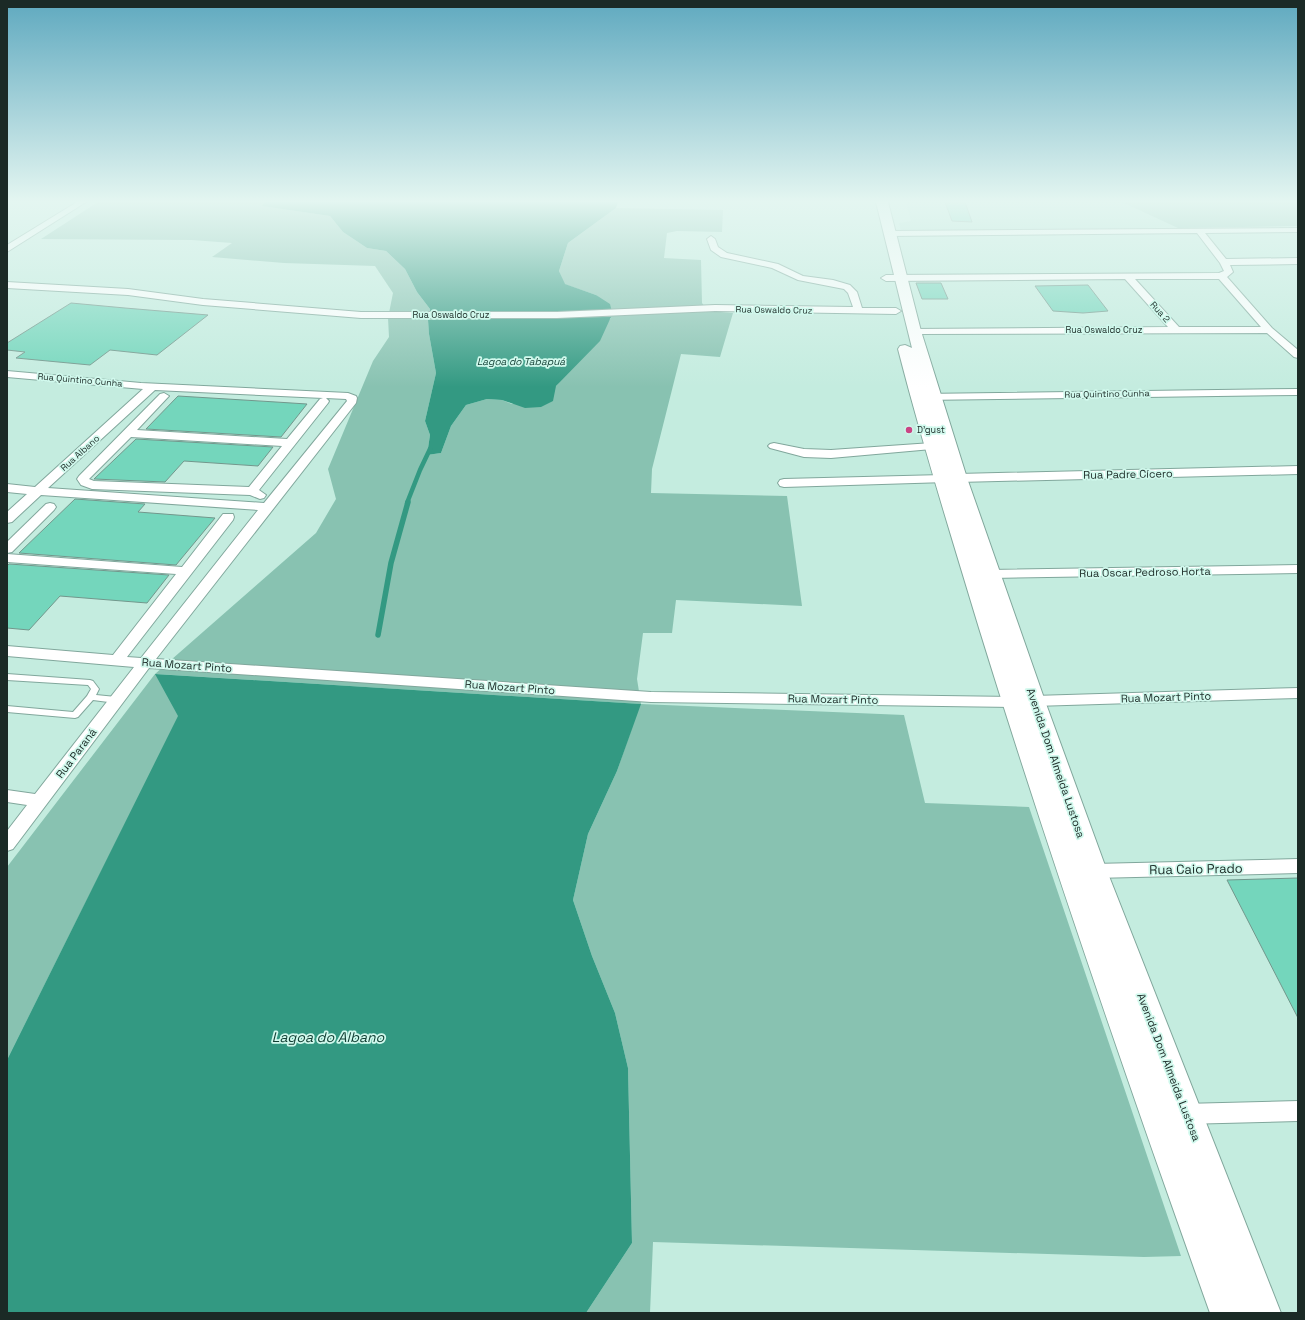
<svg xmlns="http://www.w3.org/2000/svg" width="1305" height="1320" viewBox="0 0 1305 1320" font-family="'Space Grotesk',sans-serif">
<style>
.built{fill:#b2e3d4}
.green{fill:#88c2b1;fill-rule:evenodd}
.water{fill:#339982}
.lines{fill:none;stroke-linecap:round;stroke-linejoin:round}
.stream-far1{stroke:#339982;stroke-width:4.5}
.stream{stroke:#339982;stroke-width:5.5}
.building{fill:#74d6bc;stroke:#72978c}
.service-casing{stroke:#81a79c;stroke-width:2}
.minor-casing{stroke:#81a79c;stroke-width:2}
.primary-casing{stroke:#81a79c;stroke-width:2}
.service{fill:#fff;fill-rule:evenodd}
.minor{fill:#fff;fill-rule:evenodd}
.primary{fill:#fff;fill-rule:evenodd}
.poi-dot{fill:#ca4484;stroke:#d1f9ed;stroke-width:1.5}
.labels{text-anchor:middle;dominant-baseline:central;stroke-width:3.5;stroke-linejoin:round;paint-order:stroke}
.far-street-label{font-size:9px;fill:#1b2a26;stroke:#d1f9ed}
.far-poi-label{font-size:9px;fill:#1b2a26;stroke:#d1f9ed;text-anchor:start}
.far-water-label{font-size:10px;font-style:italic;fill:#113e33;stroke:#d1f9ed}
.street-label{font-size:11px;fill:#1b2a26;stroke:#d1f9ed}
.near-street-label{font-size:13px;fill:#1b2a26;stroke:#d1f9ed}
.near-water-label{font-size:14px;font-style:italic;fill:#113e33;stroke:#d1f9ed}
</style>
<rect width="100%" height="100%" fill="#c4ecdf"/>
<polygon class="built" points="906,202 1298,202 1298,226 901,231 899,223 911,221"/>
<g class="green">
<path d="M 98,202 L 265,202 L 263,206 L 330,216 L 343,232 L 367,248 L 386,251 L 405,269 L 417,292 L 430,309 L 430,313 L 612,312 L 596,295 L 564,284 L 559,271 L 568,243 L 616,208 L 723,210 L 722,232 L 677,231 L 667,233 L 664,258 L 701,260 L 702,303 L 708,311 L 733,313 L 720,357 L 681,354 L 652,469 L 651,493 L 787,496 L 802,606 L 676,600 L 672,633 L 643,633 L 637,679 L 641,704 L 904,715 L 925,803 L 1029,807 L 1181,1256 L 1144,1257 L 653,1242 L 650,1313 L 586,1313 L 632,1243 L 628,1068 L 615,1013 L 592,956 L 573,900 L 588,834 L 617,771 L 640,704 L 156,674 L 179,716 L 7,1060 L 7,867 L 155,674 L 316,533 L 336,499 L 328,469 L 373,361 L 389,337 L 388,318 L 393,293 L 375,266 L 284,263 L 212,257 L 232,243 L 192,240 L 41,239 ZM 611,318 L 556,386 L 512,404 L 502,400 L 487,399 L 466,405 L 451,426 L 441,453 L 427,455 L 430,435 L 425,421 L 436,373 L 429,334 L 428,320 Z"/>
<polygon points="1131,202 1298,202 1298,226 1178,228 1124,203"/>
</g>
<g class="water">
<polygon points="265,202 618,202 616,208 568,243 559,271 565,284 596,295 610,304 612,312 430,313 430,309 417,292 405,269 386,251 367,248 343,232 330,216 262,206"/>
<polygon points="611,317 600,341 556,386 553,401 541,407 525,408 502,400 487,399 466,405 451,426 441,453 427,455 430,435 425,421 436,373 429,334 428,320"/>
<polygon points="155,674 641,704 617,771 588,834 573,900 592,956 615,1013 628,1068 632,1243 586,1313 7,1313 7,1060 178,716"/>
</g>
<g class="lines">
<polyline class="stream-far1" points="407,503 420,470 430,449"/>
<polyline class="stream" points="378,635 391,563 408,502"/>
</g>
<g class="building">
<polygon points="945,202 965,202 972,222 952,221"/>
<polygon points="916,283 941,283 948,299 922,299"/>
<polygon points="1088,285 1108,311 1083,313 1053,311 1035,286"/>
<polygon points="71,303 125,308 208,315 157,355 110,350 90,365 16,358 25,352 7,350 7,343"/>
<polygon points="178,396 276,402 307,404 281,437 146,429"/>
<polygon points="136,439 273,447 258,466 184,461 165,482 94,479"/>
<polygon points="75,499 145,504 138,512 215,518 176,565 19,553"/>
<polygon points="9,564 169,575 147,603 60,596 29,630 7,628 7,566"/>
<polygon points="1298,878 1298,1018 1227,880"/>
</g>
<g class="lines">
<g class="service-casing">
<polygon id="service" points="7,674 90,680 93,681 99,689 96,695 116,697 120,700 116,703 93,700 78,717 75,718 7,712 7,706 73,712 87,696 91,689 88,685 7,680"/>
</g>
<g class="minor-casing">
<g id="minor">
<polygon points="77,202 86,202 7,252 7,245"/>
<path d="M 1298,228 L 1298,232 L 1205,233 L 1226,259 L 1298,258 L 1298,264 L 1230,265 L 1233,272 L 1227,277 L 1272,328 L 1298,350 L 1298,358 L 1294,357 L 1267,333 L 914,334 L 911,333 L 909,331 L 911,329 L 1168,327 L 1125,279 L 886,281 L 881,278 L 886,275 L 1219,273 L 1224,271 L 1220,263 L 1197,233 L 887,236 L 886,234 L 890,231 ZM 1135,279 L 1219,279 L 1261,327 L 1179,327 Z"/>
<polygon points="711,236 715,239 718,247 727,253 778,264 803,276 833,280 850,285 857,292 862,308 896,308 901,311 896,314 715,311 557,318 361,318 203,305 128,295 7,288 7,282 128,289 203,299 361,312 557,312 715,305 853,307 848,293 844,289 798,280 772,268 721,257 711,250 707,239"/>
<path d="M 7,371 L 141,383 L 348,393 L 356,396 L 357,398 L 356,403 L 156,659 L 651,692 L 1014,697 L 1020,698 L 1022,702 L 1020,706 L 1014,707 L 651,702 L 149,668 L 13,849 L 7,851 L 7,831 L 27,805 L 7,802 L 7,790 L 35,794 L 134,667 L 7,656 L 7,646 L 113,655 L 176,574 L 7,562 L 7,554 L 182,567 L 223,514 L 233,514 L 234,517 L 233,520 L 127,657 L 141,658 L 258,510 L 41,495 L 12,522 L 7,523 L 7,512 L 27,494 L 7,492 L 7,484 L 35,487 L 143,389 L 7,377 ZM 155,390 L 323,398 L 320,399 L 287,439 L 137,430 L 169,396 L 164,393 L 160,394 L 79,476 L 77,479 L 81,485 L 92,489 L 250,495 L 260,499 L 264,498 L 266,495 L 259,490 L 328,403 L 329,401 L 326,398 L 346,399 L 347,401 L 264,503 L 48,488 ZM 131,437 L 282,446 L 249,487 L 94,481 L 89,479 Z"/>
<polygon points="1298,389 1298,395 921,400 916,397 921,394"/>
<polygon points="774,443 804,449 831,450 932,443 936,444 938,446 936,448 932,449 831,458 804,457 770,448 768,446 770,444"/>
<polygon points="1298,466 1298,474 958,482 954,481 952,478 954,475 958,474"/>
<polygon points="943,475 947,476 949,479 947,482 784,487 780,486 778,483 780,480 784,479"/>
<polygon points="50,503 54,504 56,507 54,510 12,552 7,553 7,542 46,504"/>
<polygon points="1298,565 1298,573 991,578 986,577 984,574 986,571 991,570"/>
<polygon points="1298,688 1298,698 1034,706 1028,705 1026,701 1028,697 1034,696"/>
<polygon points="1298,859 1298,873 1094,878 1088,876 1085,871 1088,866 1094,864"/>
<polygon points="1298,1101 1298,1121 1183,1124 1175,1121 1172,1114 1175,1107 1183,1104"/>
</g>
</g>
<g class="primary-casing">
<path id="primary" d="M 876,202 L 888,202 L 921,331 L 967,478 L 1045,701 L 1107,871 L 1281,1313 L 1210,1313 C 1129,1086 1050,858 979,628 C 951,535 922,443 898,349 L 900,346 L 905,345 L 912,348 Z"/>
</g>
<use href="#service" class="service"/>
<use href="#minor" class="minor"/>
<use href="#primary" class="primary"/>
</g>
<linearGradient id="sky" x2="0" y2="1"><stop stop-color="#5fa9bf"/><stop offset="0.52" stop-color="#e4f6f1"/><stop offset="1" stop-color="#e4f6f1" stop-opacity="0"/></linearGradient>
<rect width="1305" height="387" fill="url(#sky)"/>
<circle class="poi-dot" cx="909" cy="430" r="4"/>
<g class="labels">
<g class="far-street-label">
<text transform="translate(774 310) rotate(1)">Rua Oswaldo Cruz</text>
<text transform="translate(1160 312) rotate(48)">Rua 2</text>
<text x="451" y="315">Rua Oswaldo Cruz</text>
<text x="1104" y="330">Rua Oswaldo Cruz</text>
<text transform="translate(80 380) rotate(5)">Rua Quintino Cunha</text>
<text transform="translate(1107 394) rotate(-1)">Rua Quintino Cunha</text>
<text transform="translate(80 453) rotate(-42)">Rua Albano</text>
</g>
<g class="far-poi-label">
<text x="917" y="430">D'gust</text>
</g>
<g class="far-water-label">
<text x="521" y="361">Lagoa do Tabapuá</text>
</g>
<g class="street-label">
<text transform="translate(1128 474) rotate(-1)">Rua Padre Cícero</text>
<text transform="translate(1145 572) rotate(-1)">Rua Oscar Pedroso Horta</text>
<text transform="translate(187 665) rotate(4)">Rua Mozart Pinto</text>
<text transform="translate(510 687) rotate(4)">Rua Mozart Pinto</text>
<text transform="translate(1166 697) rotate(-2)">Rua Mozart Pinto</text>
<text transform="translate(833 699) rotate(1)">Rua Mozart Pinto</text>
<text transform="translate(76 753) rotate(-53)">Rua Paraná</text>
<text transform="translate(1056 763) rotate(71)">Avenida Dom Almeida Lustosa</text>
<text transform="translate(1169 1067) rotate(69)">Avenida Dom Almeida Lustosa</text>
</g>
<g class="near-street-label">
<text transform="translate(1196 869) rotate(-1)">Rua Caio Prado</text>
</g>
<g class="near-water-label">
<text x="328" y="1037">Lagoa do Albano</text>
</g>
</g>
<rect width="1305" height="1320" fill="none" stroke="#1b2a26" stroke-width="16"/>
</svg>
